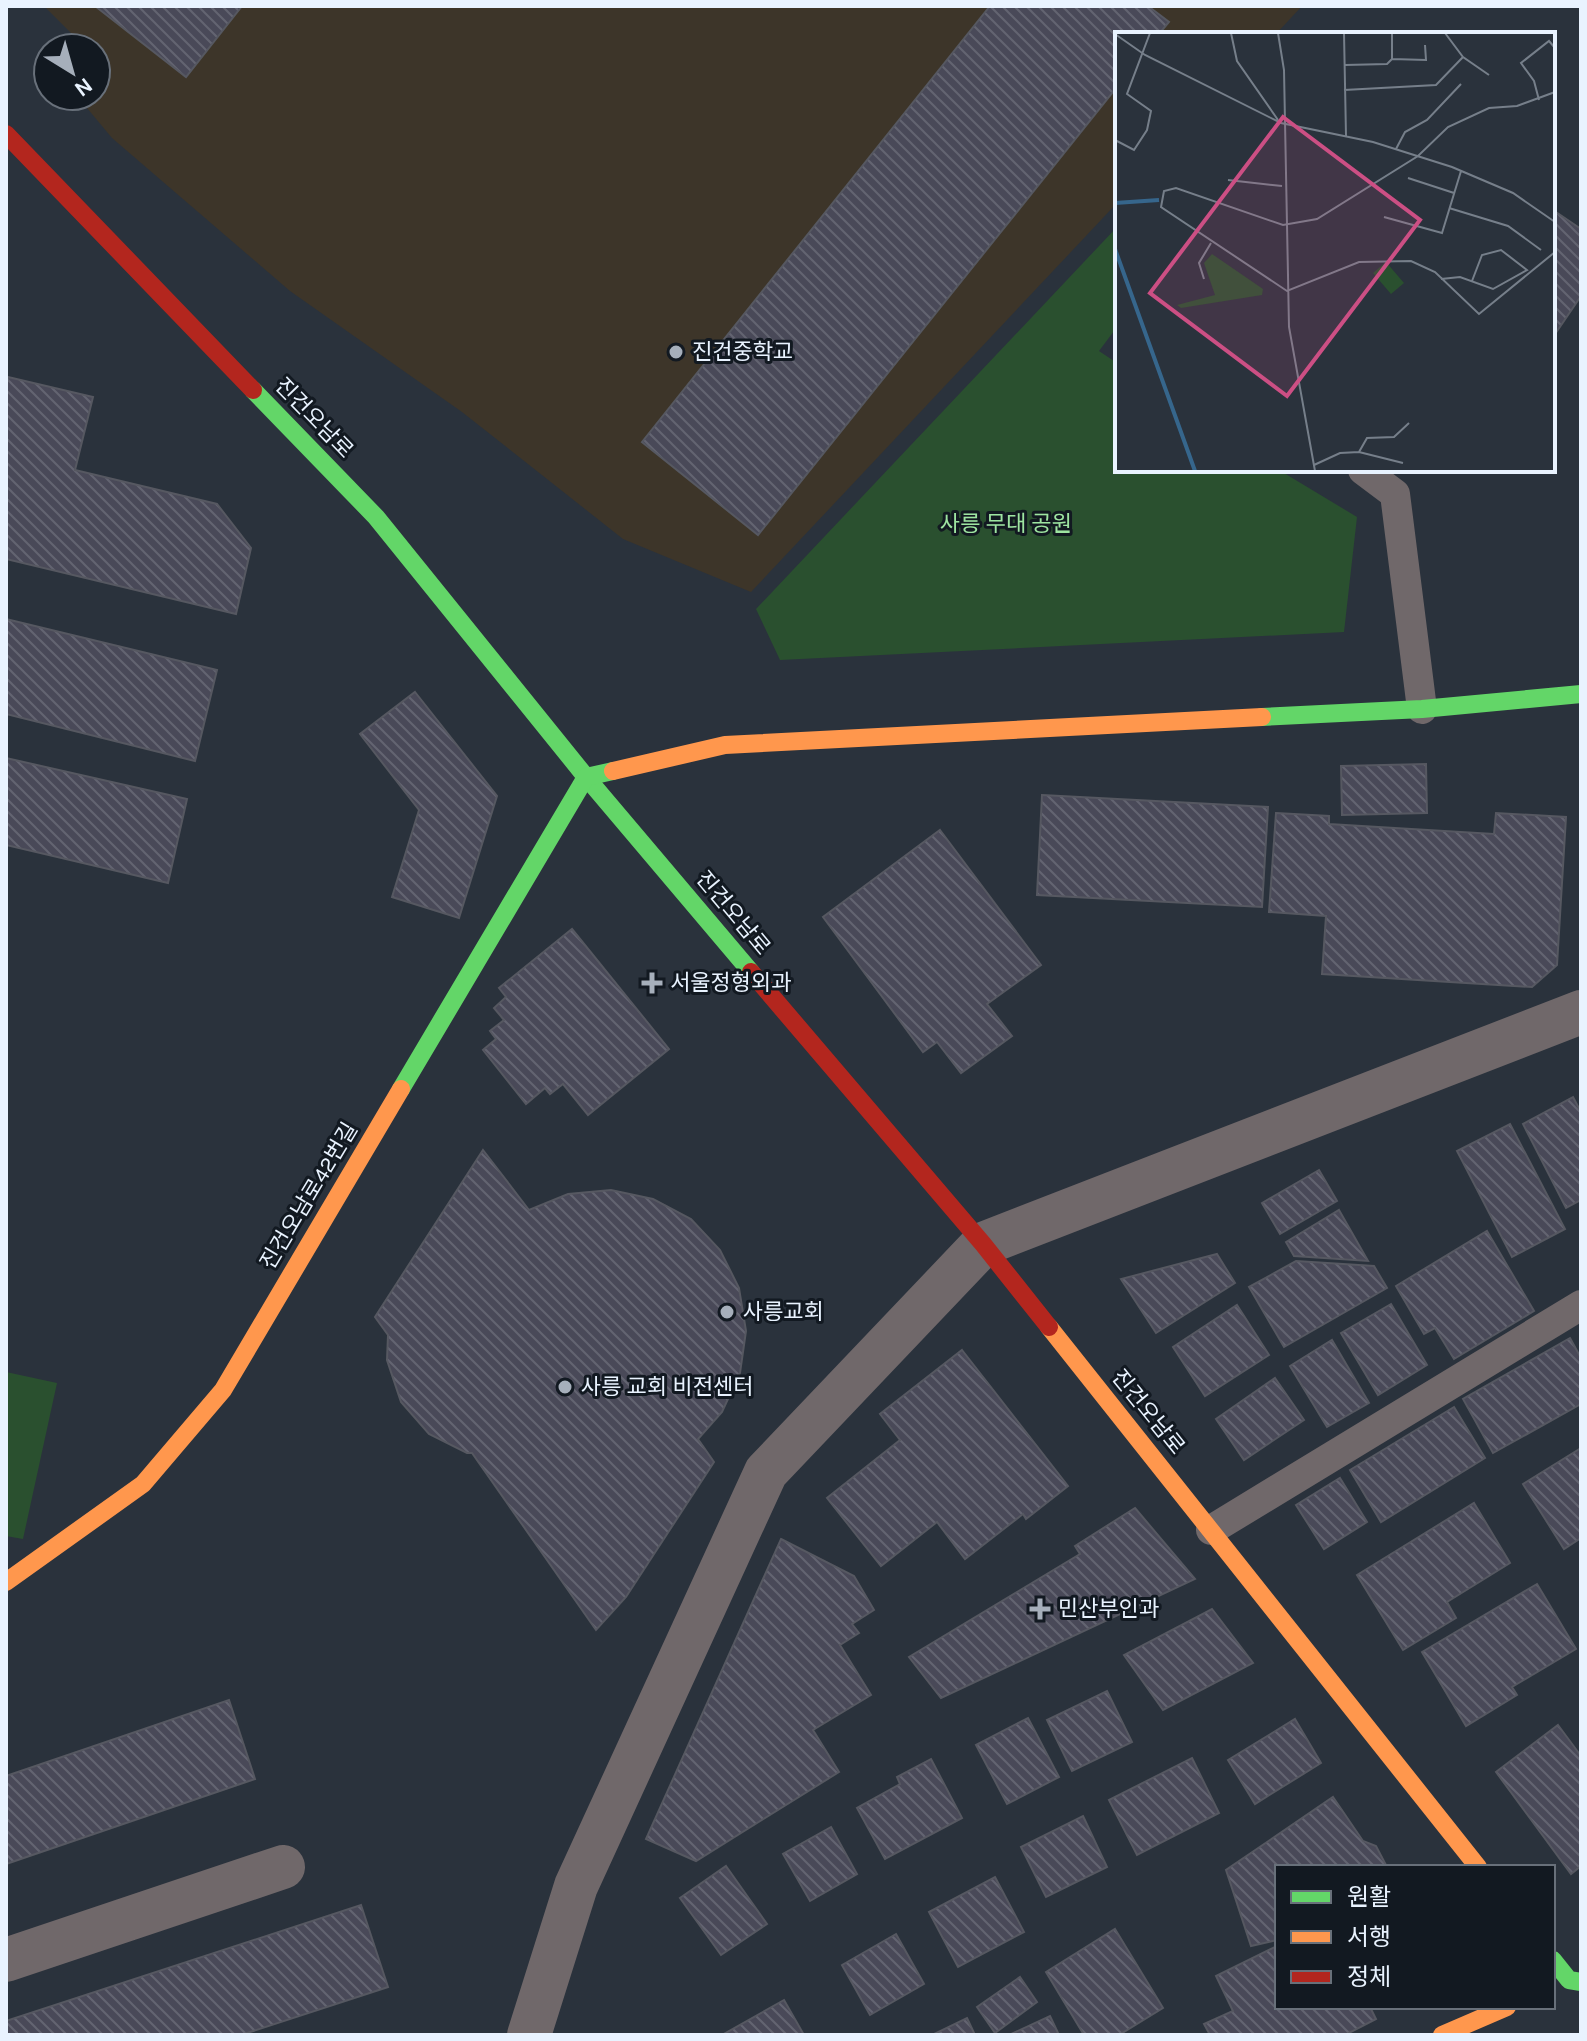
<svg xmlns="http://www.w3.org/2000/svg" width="1587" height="2041" viewBox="0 0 1587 2041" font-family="Karla,'Noto Sans KR',sans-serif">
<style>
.education{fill:#3d3529}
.park{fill:#2a502f}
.building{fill:url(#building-back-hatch);stroke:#565861;stroke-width:2}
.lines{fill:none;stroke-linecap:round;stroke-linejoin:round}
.lane{stroke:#70686a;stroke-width:30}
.street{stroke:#70686a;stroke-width:44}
.fast{stroke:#63d668;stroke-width:18}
.slow{stroke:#ff974d;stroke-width:18}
.jam{stroke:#b3261e;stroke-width:18}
.poi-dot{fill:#a6afbb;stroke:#121921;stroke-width:3}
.labels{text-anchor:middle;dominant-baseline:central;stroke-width:6;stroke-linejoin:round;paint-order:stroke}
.poi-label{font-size:22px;fill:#e9f3ff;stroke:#121921;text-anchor:start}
.street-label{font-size:22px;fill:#e9f3ff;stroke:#121921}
.park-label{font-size:22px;fill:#9ee5a1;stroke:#121921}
.inset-river{fill:none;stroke:#36668c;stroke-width:4}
.inset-road{fill:none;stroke:#767f8a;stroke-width:2}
.view{fill:#cc4f84;fill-opacity:0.15;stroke:#cc4f84;stroke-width:4}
.inset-edge{fill:none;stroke:#e9f3ff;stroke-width:4}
</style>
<defs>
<pattern id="building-back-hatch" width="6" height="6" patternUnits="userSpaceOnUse" patternTransform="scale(2)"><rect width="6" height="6" fill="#494958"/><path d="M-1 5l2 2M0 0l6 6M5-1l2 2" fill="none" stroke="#636471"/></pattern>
</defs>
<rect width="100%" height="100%" fill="#2a323c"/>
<polygon class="education" points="44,6 1302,6 1276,34 1117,34 1117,203 751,592 623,539 462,412 290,291 112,138 77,96 96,96 96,48 80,48 80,42"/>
<g class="park">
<polygon points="1117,227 1117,327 1099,351 1117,363 1117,470 1279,470 1357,517 1344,632 780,660 756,609"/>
<polygon points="6,1372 57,1383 23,1539 6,1536"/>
</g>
<g class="building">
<polygon points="95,6 242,6 186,77"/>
<polygon points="990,6 1148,6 1169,22 1159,34 1117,34 1117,87 758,535 642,442"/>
<polygon points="1553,210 1581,229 1581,296 1553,337"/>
<polygon points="8,377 93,397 75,470 217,504 251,548 236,614 6,559 6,387"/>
<polygon points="6,619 217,670 195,761 6,714"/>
<polygon points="415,692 497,796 459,918 392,897 419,810 360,734"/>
<polygon points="6,758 187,799 168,883 6,845"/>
<polygon points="1426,764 1427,813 1342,815 1341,766"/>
<polygon points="1042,795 1268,807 1262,907 1037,895"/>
<polygon points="1276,813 1329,816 1329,824 1494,834 1496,813 1566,817 1557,965 1532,987 1322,974 1326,916 1269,912"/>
<polygon points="940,830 1041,965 987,1004 1012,1036 961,1073 937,1042 923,1052 823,917"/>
<polygon points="572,929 669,1049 588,1115 563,1084 550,1094 545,1088 526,1104 483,1050 496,1039 490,1031 504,1020 494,1008 506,997 499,988"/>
<polygon points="1573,1097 1581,1112 1581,1200 1566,1208 1523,1124"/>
<polygon points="1510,1124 1565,1229 1512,1257 1457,1151"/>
<polygon points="483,1150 529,1210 568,1194 611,1190 653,1199 691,1219 720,1250 739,1288 746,1331 740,1373 722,1412 698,1439 714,1462 626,1597 596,1630 472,1453 467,1453 429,1434 401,1402 387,1360 388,1335 375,1317"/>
<polygon points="1319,1170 1337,1201 1280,1234 1262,1203"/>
<polygon points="1339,1210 1368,1261 1294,1256 1286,1242"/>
<polygon points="1487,1231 1534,1311 1454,1359 1435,1328 1424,1334 1396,1286"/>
<polygon points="1217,1254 1235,1283 1156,1333 1121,1279"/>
<polygon points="1296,1261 1374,1266 1387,1288 1284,1347 1249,1287"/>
<polygon points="1391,1304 1427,1365 1378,1395 1341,1333"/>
<polygon points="1237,1305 1269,1355 1205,1396 1173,1347"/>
<polygon points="1570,1338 1581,1358 1581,1404 1493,1453 1463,1399"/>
<polygon points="1332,1340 1369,1403 1327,1427 1290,1366"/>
<polygon points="962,1350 1068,1486 1026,1519 1023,1514 965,1559 937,1522 881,1566 827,1498 900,1440 880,1414"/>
<polygon points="1275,1378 1304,1420 1244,1460 1216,1419"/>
<polygon points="1454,1407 1485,1458 1381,1522 1350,1470"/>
<polygon points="1581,1448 1581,1538 1564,1549 1523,1484"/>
<polygon points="1340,1478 1367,1522 1324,1549 1296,1505"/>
<polygon points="1474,1503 1510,1563 1447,1602 1456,1618 1403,1650 1357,1575"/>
<polygon points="1135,1508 1195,1579 941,1698 909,1657 1080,1554 1075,1546"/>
<polygon points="781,1539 854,1576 874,1610 852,1624 859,1633 840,1645 871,1695 813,1730 839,1772 696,1861 646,1839"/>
<polygon points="1537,1584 1576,1649 1512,1687 1517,1695 1466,1726 1422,1652"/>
<polygon points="1212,1609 1253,1663 1163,1710 1124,1655"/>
<polygon points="1107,1691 1132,1742 1072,1771 1047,1720"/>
<polygon points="229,1700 255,1779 6,1864 6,1776"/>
<polygon points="1028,1718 1059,1777 1007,1804 976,1745"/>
<polygon points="1295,1719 1321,1763 1255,1804 1228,1760"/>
<polygon points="1558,1725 1581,1756 1581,1866 1571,1874 1496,1772"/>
<polygon points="1192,1758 1219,1813 1137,1855 1109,1800"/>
<polygon points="931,1759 962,1818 885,1859 857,1808 900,1784 897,1777"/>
<polygon points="1333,1797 1363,1841 1376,1846 1387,1867 1277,1867 1277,1940 1251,1946 1226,1870"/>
<polygon points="1083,1816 1107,1867 1046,1897 1021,1847"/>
<polygon points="831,1827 857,1874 810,1901 783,1854"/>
<polygon points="726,1866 767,1924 721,1955 680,1898"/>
<polygon points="995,1877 1024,1932 958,1967 929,1912"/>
<polygon points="361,1905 388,1987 241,2035 6,2035 6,2021"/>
<polygon points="1115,1929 1163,2008 1119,2035 1084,2035 1046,1972"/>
<polygon points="896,1934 924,1984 870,2015 842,1965"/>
<polygon points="1277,1946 1277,2007 1370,2007 1376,2019 1345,2035 1210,2035 1204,2024 1233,2011 1216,1976"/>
<polygon points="1020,1977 1037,2002 995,2033 977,2007"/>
<polygon points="784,2000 804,2035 722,2035"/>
<polygon points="1050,2016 1059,2035 1009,2035"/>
<polygon points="967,2018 975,2035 932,2035"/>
</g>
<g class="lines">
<g class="lane">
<polyline points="1363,470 1395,494 1422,709"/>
<polyline points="1211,1530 1581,1305"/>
</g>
<g class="street">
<polyline points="6,1960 283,1867"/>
<polyline points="529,2035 576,1886 766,1472 983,1244 1581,1012"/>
</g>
<g class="fast">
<polyline points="253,390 376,517 586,777 751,972"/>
<polyline points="1262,717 1422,709 1581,694"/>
<polyline points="401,1089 586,777 613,771"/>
<polyline points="1553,1960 1569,1980 1581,1982"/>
</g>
<g class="slow">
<polyline points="613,771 725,745 1262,717"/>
<polyline points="1049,1327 1478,1867"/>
<polyline points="6,1582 143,1484 223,1390 401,1089"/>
<polyline points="1442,2035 1507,2007"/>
</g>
<g class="jam">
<polyline points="6,134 253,390"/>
<polyline points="751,972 983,1244 1049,1327"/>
</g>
</g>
<g class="poi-dot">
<circle cx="676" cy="352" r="8"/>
<path d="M648 971h8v8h8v8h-8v8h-8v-8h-8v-8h8z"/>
<circle cx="727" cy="1312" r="8"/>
<circle cx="565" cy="1387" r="8"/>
<path d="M1036 1597h8v8h8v8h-8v8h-8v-8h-8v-8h8z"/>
</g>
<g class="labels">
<g class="poi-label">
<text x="692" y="352">진건중학교</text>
<text x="670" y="983">서울정형외과</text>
<text x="743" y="1312">사릉교회</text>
<text x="581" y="1387">사릉 교회 비전센터</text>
<text x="1058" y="1609">민산부인과</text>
</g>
<g class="street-label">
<text transform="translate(314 418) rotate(46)">진건오남로</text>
<text transform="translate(733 913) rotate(50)">진건오남로</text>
<text transform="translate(309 1196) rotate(-59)">진건오남로42번길</text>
<text transform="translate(1148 1412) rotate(51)">진건오남로</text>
</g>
<g class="park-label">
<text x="1006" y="524">사릉 무대 공원</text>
</g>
</g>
<g transform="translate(1115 32)">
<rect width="440" height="440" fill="#2a323c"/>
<path d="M 97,222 L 148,257 L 147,263 L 66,276 L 62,273 L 100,263 L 89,231 ZM 271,230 L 289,251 L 276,262 L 258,241 Z" fill="#2a502f"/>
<path class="inset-river" d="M 0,171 L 44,168M 0,217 L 80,439"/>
<path class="inset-road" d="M 116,1 L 122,29 L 163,88M 163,1 L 169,38 L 174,295 L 200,439M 229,1 L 231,104M 330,1 L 348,25 L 374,43M 0,2 L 30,23 L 166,91 L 258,110 L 337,135 L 398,161 L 440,190M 277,27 L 311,28 L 310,13M 230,33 L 272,32 L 277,27 L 277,1M 229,58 L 321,53 L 348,25M 440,60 L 402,74 L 374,76 L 333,95 L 303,124 L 202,187 L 168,193 L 61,156 L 49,159 L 46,175 L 172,259 L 244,230 L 296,229 L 320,240 L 364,282 L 440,220M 424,68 L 419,49 L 406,31 L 434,9 L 440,16M 0,108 L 19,118 L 32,98 L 36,79 L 12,62 L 35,1M 281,117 L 290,100 L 312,88 L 346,52M 293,146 L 339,161M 113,148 L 167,154M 334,176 L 393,194 L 426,218M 269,185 L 327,201 L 346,139M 89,247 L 84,231 L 96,211M 326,247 L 345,245 L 378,257 L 412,238 L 386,218 L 367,223 L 357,249M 244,420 L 252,406 L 279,405 L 294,391M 199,433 L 225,421 L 244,420 L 288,431"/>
<path class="view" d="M 168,85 L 305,188 L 172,364 L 35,261 Z"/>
<rect width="440" height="440" class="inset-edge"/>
</g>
<rect width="1587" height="2041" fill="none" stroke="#e9f3ff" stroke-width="16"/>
<rect x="1275" y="1865" width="280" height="144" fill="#121921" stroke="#68707a" stroke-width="2"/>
<rect x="1291" y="1891" width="40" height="12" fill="#63d668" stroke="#68707a" stroke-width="2"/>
<text x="1347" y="1905" font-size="24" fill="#e9f3ff">원활</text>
<rect x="1291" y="1931" width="40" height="12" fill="#ff974d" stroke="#68707a" stroke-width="2"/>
<text x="1347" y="1945" font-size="24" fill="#e9f3ff">서행</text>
<rect x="1291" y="1971" width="40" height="12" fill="#b3261e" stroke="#68707a" stroke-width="2"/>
<text x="1347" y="1985" font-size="24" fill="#e9f3ff">정체</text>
<g transform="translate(72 72) rotate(143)"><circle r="38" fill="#121921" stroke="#68707a" stroke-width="2"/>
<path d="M0-6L14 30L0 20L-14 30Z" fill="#a6afbb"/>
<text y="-12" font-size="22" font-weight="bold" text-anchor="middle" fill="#e9f3ff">N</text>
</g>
</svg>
